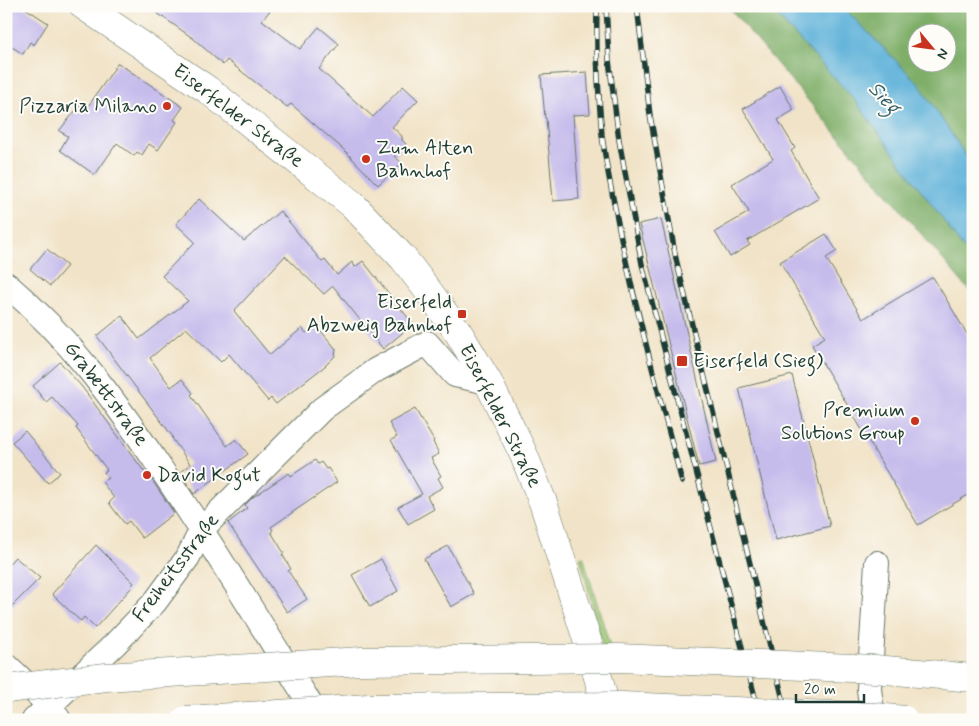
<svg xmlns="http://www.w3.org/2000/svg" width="979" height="726" viewBox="0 0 979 726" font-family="Mynerve,sans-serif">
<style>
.green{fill:#9eca77;stroke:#5e8456}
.forest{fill:#7eae68;stroke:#4e764e;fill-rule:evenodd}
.water{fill:#5db1d9;stroke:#3e7786}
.building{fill:#c6bcec}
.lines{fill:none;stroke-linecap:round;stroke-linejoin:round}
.street-casing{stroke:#687767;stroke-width:26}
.secondary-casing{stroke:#687767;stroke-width:29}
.street{stroke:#fff;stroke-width:24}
.secondary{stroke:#fff;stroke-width:28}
.rail-casing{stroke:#1f3d34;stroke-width:5.5}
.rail{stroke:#fdfcf7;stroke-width:4;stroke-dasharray:11;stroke-linecap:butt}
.highway-bridge-casing{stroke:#687767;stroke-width:29;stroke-linecap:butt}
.highway-bridge{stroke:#fff;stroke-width:28}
.poi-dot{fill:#c8321e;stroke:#fdfcf7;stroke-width:2}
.labels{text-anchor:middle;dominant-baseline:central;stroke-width:4;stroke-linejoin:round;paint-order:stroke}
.poi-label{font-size:20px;fill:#1f3d34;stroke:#fdfcf7;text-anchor:end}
.street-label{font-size:20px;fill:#1f3d34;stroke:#fdfcf7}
.water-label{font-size:21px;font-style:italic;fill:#326066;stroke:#fdfcf7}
</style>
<rect width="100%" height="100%" fill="#fdfcf7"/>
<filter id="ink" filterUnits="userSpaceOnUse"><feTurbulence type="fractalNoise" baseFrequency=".02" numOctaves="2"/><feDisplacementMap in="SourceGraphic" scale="10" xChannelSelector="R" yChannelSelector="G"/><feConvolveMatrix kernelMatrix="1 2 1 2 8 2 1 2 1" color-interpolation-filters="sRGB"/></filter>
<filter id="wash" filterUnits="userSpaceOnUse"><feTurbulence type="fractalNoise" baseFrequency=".0096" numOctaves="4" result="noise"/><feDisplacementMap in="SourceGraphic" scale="20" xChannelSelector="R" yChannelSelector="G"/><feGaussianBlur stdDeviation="1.12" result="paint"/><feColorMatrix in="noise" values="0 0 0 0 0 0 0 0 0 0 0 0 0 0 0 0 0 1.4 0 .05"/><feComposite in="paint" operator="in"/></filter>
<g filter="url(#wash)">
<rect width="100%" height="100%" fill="#f1e3c7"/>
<polygon class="green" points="583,556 610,647 603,648 580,557"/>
<g class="forest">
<polygon points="728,6 768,6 854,99 973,261 973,295"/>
<path d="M 842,6 L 973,6 L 973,167 L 919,84 ZM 916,32 L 946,32 L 946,62 L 916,62 Z"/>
</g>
<polygon class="water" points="768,6 842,6 919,84 973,167 973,261 854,99"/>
<g id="blocks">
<g class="building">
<polygon points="6,6 22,6 48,23 34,45 30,42 23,54 6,43"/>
<polygon points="147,6 274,6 262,20 300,49 319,27 339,44 319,69 373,117 403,86 418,100 392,127 402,136 402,140 406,144 394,156 402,163 378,185 343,149 291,104 287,107 227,60 223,65 194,39"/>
<polygon points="118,63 183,107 174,120 177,122 158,150 149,144 142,155 137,152 134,156 117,143 95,175 60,150 68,136 59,131 81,104 87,108"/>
<polygon points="587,72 590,114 573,115 579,199 553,201 546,118 545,118 541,75"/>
<polygon points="780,86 794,110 778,120 795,148 791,151 819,198 747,241 750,245 730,257 715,232 749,212 732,184 773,159 743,109"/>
<polygon points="199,199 244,241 280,211 322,262 325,260 337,275 352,262 355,267 363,261 413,324 383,349 333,286 324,294 285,256 234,311 270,355 302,328 306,333 316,325 336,349 335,356 325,366 276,404 271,398 268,401 229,354 221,362 186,328 150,358 171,387 182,379 193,393 191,395 227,446 236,439 248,454 194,494 180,472 190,464 172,438 173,437 97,336 122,316 139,339 188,301 162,276 195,242 176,224"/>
<polygon points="661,219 716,462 699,466 639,224"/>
<polygon points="826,234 837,251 826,258 863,319 933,277 973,344 973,492 918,525 812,345 825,337 780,262"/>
<polygon points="47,249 67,266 50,286 30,269"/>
<polygon points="60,362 82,387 149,478 150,477 174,513 142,538 129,521 125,524 109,503 114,498 102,482 108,478 104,472 107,470 76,428 78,426 52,397 46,402 33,386"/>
<polygon points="792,375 830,526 776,540 739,388"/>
<polygon points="415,409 434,441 433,442 439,454 431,458 441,476 438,478 443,487 427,496 434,509 408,524 398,507 422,494 391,440 397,437 389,423"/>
<polygon points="25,431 60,473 48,483 12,442"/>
<polygon points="315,460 318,464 321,462 326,469 328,468 337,482 271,527 273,530 271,532 284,553 282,554 291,569 288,571 307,599 287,612 228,523 247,508 245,505 253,497 289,473 291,476"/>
<polygon points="96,545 134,583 131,586 132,587 95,628 84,617 81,621 77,618 52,594"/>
<polygon points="448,546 474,594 451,607 424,559"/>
<polygon points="15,557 40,578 6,612 6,567"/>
<polygon points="381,559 398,591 370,607 352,575"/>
</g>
</g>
</g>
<g filter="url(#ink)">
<use href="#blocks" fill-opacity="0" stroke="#687767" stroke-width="1"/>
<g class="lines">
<g class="street-casing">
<g id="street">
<path d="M 6,284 C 70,338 115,401 161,469 C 217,551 268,636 320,720"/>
<polyline points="6,665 49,705 59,720"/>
<polyline points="34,720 115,644 155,602 188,557 202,529 322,409 376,370 427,343 455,375 488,382"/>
<polyline points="873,720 869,689 877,563"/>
</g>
</g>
<g class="secondary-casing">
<polyline id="secondary" points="84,6 208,90 352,204 403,258 426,288 458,332 488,382 523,453 544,505 590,649 610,720"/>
</g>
<use href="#street" class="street"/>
<use href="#secondary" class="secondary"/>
<g class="rail-casing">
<g id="rail">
<path d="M 597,6 C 596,49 598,92 602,135 C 606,166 613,197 619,228 C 636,313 660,397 682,482"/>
<polyline points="606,6 609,60 619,140 642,264 761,720"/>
<polyline points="637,6 650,115 676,259 788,720"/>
</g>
</g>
<use href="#rail" class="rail"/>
<g class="highway-bridge-casing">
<g id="highway-bridge">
<polyline points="6,689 106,677 362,661 619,658 875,669 973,678"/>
<polyline points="186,720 368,708 622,706 876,717 904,720"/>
</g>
</g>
<use href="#highway-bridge" class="highway-bridge"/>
</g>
</g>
<g class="poi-dot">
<circle cx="167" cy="106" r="5"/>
<circle cx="366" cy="159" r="5"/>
<rect x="457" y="309" width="10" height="10" rx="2.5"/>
<rect x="676" y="355" width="12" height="12" rx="2.5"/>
<circle cx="915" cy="421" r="5"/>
<circle cx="147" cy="475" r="5"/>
</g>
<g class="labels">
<g class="poi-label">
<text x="157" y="106">Pizzaria Milano</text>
<text x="376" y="148" text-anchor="start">Zum Alten<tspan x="376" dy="23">Bahnhof</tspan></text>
<text x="452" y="302">Eiserfeld<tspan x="452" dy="23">Abzweig Bahnhof</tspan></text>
<text x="693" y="361" text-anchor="start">Eiserfeld (Sieg)</text>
<text x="905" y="410">Premium<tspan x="905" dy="23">Solutions Group</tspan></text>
<text x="157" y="475" text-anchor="start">David Kogut</text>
</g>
<g class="street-label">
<text transform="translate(238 116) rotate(37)">Eiserfelder Straße</text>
<text transform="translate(106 394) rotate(53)">Grabettstraße</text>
<text transform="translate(500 416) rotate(63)">Eiserfelder Straße</text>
<text transform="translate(176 568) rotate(-53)">Freiheitsstraße</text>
</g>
<g class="water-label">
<text transform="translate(884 98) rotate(47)">Sieg</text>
</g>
</g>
<rect width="979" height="726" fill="none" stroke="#fdfcf7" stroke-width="25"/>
<g transform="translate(932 48) rotate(119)"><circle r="24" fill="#fdfcf7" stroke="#a4b0a9"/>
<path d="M0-4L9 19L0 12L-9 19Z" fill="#c8321e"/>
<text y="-8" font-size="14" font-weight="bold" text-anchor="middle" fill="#1f3d34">N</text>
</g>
<path d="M796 694v8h68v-8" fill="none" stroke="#1f3d34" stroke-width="2.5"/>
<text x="804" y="694" font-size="15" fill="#1f3d34" stroke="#fdfcf7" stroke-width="4" paint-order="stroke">20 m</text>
</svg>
